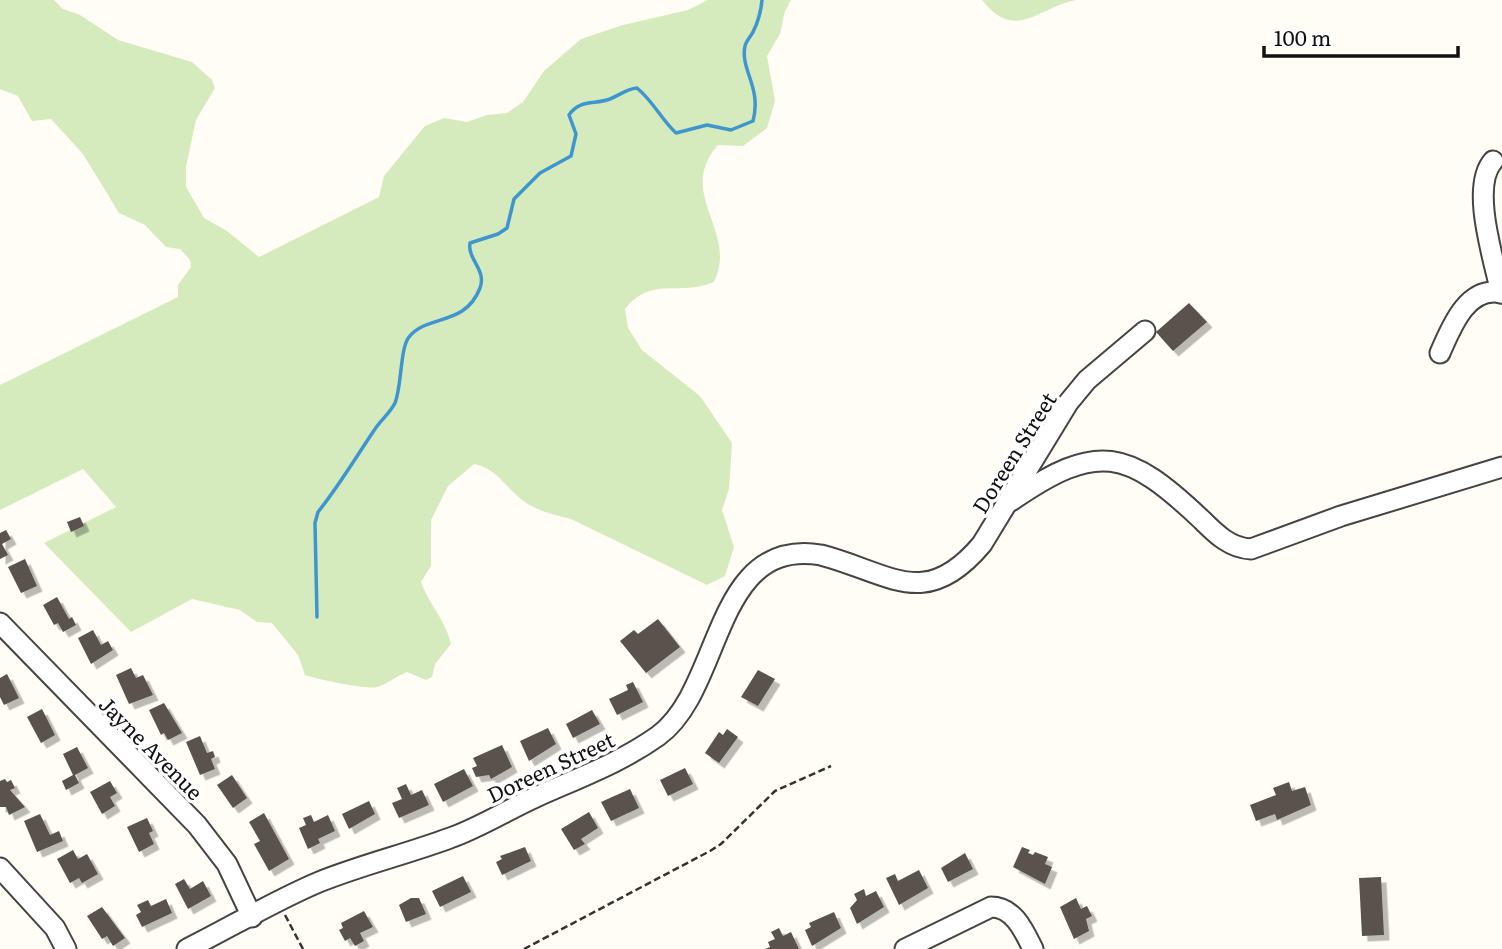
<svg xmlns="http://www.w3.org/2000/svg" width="1502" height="949" viewBox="0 0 1502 949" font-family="Literata,serif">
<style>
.green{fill:#d5ebbd}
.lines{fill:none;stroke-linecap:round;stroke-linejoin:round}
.stream{stroke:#3f96cf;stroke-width:3.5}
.building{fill:#5a524d;filter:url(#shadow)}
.minor-casing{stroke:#444;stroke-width:23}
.path{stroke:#333;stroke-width:2.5;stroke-dasharray:7 3.5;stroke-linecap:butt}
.minor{stroke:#fff;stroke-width:19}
.labels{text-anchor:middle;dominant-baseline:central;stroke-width:7;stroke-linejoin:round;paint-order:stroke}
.street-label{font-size:21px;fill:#111;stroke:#fff}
</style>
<defs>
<filter id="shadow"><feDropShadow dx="5.5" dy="5.5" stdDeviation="0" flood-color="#0004"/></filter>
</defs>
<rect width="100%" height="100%" fill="#fffdf5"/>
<g class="green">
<path d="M 0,0 L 54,0 L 63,9 L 80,15 L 118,40 L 192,62 L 212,80 L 215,88 L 196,120 L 186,167 L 186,187 L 204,218 L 227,231 L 259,257 L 379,197 L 384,176 L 425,126 L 444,118 L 467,122 L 487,115 L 507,113 L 523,102 L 544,71 L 581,39 L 623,25 L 688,10 L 708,0 L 791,0 L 785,11 L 780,34 L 767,56 L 775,101 L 767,128 L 743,146 L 718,145 C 675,194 739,231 714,282 C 677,297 653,275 625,309 L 628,328 L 642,350 L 700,396 L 732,443 L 729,489 L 722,510 L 734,547 L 725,576 L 707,585 L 571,519 C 556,515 541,512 528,504 C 508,492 498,468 474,464 L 448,486 L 431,520 L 431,566 L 421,582 C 429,604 446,621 451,644 L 435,664 L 432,677 L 426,680 L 407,672 C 397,676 387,684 377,687 C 368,690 316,679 305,675 L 298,655 L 272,623 L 257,622 L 240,610 L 192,599 L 131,632 L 44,543 L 116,507 L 83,469 L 0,510 L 0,385 L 178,297 L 178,285 L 191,267 L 190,260 L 180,249 L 166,247 L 145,225 L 119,213 L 83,154 L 51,119 L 32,121 L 18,96 L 0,89 Z"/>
<path d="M 982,0 L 1076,0 C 1038,7 1016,43 982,0 Z"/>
</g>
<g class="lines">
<path class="stream" d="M 317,617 L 315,523 L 318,512 C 339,486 356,457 375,429 C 381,420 390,413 395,403 C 402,385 400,348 409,337 C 427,314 465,327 480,288 C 487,270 467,259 470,243 L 498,234 L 507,228 L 514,199 L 540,173 L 571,156 L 576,134 L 569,115 C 580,99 594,105 610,99 C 620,95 626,89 637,88 C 653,101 661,119 676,133 L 707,125 L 731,130 L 753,121 C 762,87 740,70 745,46 C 746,41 751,36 753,32 C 758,22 761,11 762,0"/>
</g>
<g class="building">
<polygon points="1189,303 1207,322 1173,351 1156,332"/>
<polygon points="80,517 84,526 71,532 67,522"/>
<polygon points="6,530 11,539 2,544 8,555 0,559 0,533"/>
<polygon points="25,559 37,586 21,593 8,567"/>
<polygon points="57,597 69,619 72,617 76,625 63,632 58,623 54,625 43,605"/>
<polygon points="658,619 680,647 646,673 620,641 634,630 638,634"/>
<polygon points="93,630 101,645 108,641 113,650 91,664 78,638"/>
<polygon points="131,668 136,678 143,675 153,695 129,704 116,675"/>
<polygon points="758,670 775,679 758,706 741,697"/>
<polygon points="7,674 19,698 4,705 0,697 0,678"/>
<polygon points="633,682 643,702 617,715 609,699 628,690 626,685"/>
<polygon points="164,703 182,733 168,740 164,733 161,735 149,710"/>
<polygon points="42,709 55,735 41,743 27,717"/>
<polygon points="592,710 600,724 573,738 566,724"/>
<polygon points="548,728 556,744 529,761 520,741"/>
<polygon points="727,729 738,737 719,763 705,753 719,732 723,735"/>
<polygon points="200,736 207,753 213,751 215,757 211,759 215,769 200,775 186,742"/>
<polygon points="502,745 512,767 491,779 489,775 476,777 472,768 477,766 473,758"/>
<polygon points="77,747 88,768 75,775 79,783 66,790 62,781 73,775 63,754"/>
<polygon points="685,768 693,784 668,796 660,780"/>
<polygon points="464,769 473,786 443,802 434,784"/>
<polygon points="232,775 247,798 233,808 217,785"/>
<polygon points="5,779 7,782 11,780 15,788 10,790 25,807 9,815 6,807 0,807 0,781"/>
<polygon points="110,781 117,793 110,797 115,806 102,814 90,792"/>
<polygon points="1289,782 1292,791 1305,787 1311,805 1277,820 1275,814 1256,821 1250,805 1276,795 1273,788"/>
<polygon points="406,784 411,795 422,790 429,805 399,818 392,803 402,799 397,788"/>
<polygon points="630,789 639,808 611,821 601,802"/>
<polygon points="369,801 375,814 349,829 342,814"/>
<polygon points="589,812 598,828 581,839 585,844 574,850 561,829"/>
<polygon points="264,813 289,859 269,871 254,844 260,841 249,822"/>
<polygon points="40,814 50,835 59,831 63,841 37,852 24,821"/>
<polygon points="311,815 314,822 328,815 335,831 318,839 320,843 308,849 299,828 306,825 303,818"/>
<polygon points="147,818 153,831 149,833 154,844 139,852 127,827"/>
<polygon points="525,847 531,861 502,875 496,862 502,859 500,856"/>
<polygon points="1022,847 1030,850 1028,853 1033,855 1035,852 1048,857 1045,864 1052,867 1045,884 1013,867"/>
<polygon points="73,850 78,859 87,854 98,874 82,883 79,878 70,883 57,859"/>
<polygon points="965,853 973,869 948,882 941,868"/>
<polygon points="919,870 928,888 899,905 886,878 895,874 898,881"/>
<polygon points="463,876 471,892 440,907 432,891"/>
<polygon points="1381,877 1384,935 1362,936 1359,878"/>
<polygon points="184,879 190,889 203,881 211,896 188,909 175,884"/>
<polygon points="864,889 866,896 876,891 884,907 857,924 850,908 857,900 854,894"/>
<polygon points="411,898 419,898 426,914 406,922 399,905"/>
<polygon points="1076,898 1081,909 1087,906 1092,916 1086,919 1089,931 1074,939 1060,907"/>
<polygon points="166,899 172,913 142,927 136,915 141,912 137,905 148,900 151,906"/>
<polygon points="102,907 125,938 113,946 107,936 102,939 87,916"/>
<polygon points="364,911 373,927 360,933 364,941 355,946 350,938 345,941 339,930 343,928 341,923"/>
<polygon points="834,912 841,928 812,946 805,930 811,927 809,923"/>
<polygon points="779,928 783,936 791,932 799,949 765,949 770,947 768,942 775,939 771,932"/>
</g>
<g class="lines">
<g class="minor-casing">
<g id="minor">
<path d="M 1493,161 C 1470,187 1494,260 1501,293"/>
<path d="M 1440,353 C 1451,328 1467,285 1502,293"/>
<path d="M 1011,501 C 1098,441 1127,449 1202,520 C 1216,534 1230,548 1251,549 L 1341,516 L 1502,467"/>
<polyline points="0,623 197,825 227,864 252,917"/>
<polyline points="0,868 55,928 66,949"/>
<path d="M 187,949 C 231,927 274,901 319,882 C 361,865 407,854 450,838 C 479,828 507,810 536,797 C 578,778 620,763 658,736 C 724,688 712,537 821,555 C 890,573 925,612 982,544 L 1068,403 L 1087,380 L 1145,331"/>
<path d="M 905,949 L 991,907 C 1014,907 1024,931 1033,949"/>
</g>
</g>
<g class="path">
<polyline points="285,915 303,949"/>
<polyline points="524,949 710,851 721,844 775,791 831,766"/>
</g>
<use href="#minor" class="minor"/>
</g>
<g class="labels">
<g class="street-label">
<text transform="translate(1013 452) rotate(-58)">Doreen Street</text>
<text transform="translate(152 747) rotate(45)">Jayne Avenue</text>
<text transform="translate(550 766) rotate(-25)">Doreen Street</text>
</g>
</g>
<path d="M1264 46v10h194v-10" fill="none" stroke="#111111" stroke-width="3.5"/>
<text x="1274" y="46" font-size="21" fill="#111111" stroke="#ffffff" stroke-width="5" paint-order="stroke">100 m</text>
</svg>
